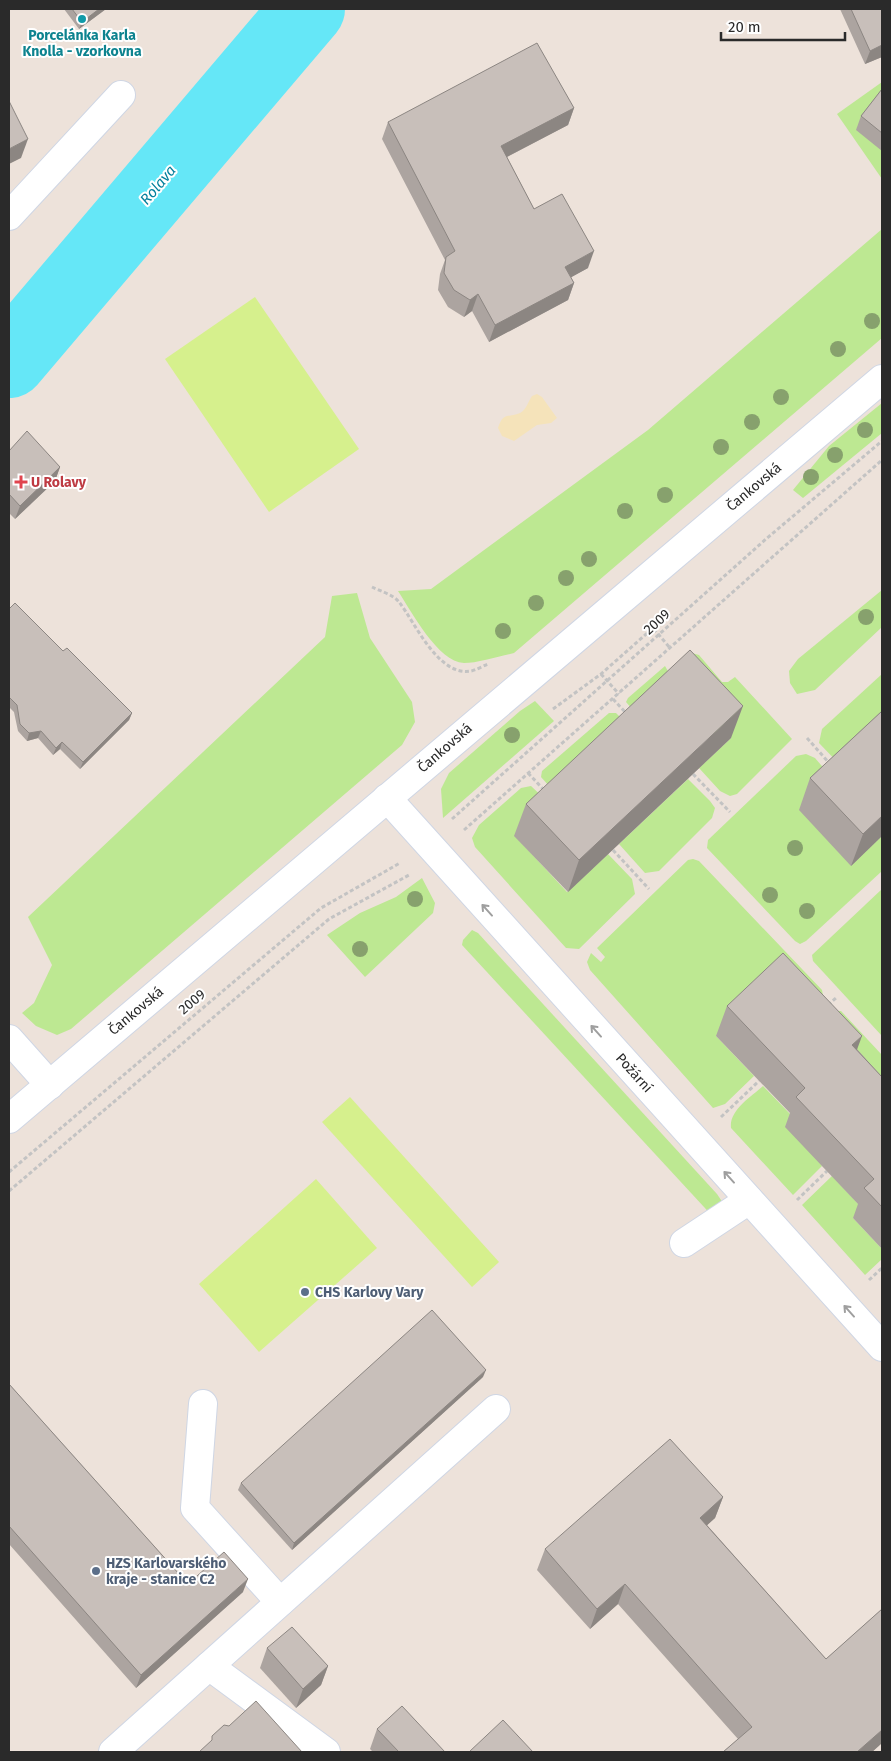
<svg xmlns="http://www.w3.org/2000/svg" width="891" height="1761" viewBox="0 0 891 1761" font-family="'Fira Sans',sans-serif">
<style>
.green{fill:#bde892}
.sand{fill:#f5e3ba}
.pitch{fill:#d6f08d}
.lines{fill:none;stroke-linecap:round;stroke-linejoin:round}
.river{stroke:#65e7f7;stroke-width:74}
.minor-casing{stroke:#cfd6e4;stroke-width:30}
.path{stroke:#c3c3c3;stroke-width:3;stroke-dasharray:4 2.5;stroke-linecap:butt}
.minor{stroke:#fff;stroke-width:28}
.tree{fill:#87a16d}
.wall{fill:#aca4a0}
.shaded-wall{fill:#8c8682}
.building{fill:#c8bfba;stroke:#8c8682}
.oneway{stroke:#9f9f9f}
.culture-dot{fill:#0f9aa8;stroke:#fff;stroke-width:2}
.health-dot{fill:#e0444e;stroke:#fff;stroke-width:2}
.service-dot{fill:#5c6f8a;stroke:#fff;stroke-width:2}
.labels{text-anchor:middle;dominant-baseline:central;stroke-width:4;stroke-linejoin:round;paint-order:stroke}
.culture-label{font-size:14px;font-weight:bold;fill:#0d838f;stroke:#fff}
.health-label{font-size:14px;font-weight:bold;fill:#be3a42;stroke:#fff;text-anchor:start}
.street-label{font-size:14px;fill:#2a2a2a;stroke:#fff}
.service-label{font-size:14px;font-weight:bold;fill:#4e5e75;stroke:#fff;text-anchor:start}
.water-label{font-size:15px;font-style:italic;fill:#04809d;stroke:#fff}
</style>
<rect width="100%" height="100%" fill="#ede2da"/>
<g class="green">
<polygon points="882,82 882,179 837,114"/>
<path d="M 882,229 L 882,338 L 514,653 C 500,656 477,663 464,663 C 438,662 411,611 398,591 L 431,589 L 648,430 Z"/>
<polygon points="882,403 882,433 803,498 793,490 829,446"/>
<polygon points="882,590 882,627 815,690 797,694 790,683 789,671 798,659"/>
<polygon points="357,593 370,638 412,702 415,722 402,745 71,1029 57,1035 36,1026 22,1013 34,1003 52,965 28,917 325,637 332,596"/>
<polygon points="692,653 699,655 722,682 728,682 735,677 792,739 737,794 730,796 720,791 699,768 731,738 640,718 626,702 628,698 665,666 669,673"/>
<polygon points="882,674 882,732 843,768 819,743 822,729"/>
<polygon points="535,701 554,721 443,818 441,789 449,773 520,711"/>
<polygon points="609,713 616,713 631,728 557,795 541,777 542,771"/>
<polygon points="806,754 815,758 882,836 882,871 806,941 800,944 795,941 707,848 708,840 796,756"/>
<polygon points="688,779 710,801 715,808 712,818 659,871 645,873 619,844"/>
<polygon points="531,786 549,803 515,836 567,892 608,854 632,879 635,894 579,949 566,948 475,847 472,838 479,825 521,788"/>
<polygon points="693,859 699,861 822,990 824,1001 716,1036 754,1076 725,1104 713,1108 590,970 587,962 591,953 601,962 605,957 597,948 688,860"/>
<polygon points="422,878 435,903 433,913 365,977 327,935 360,913 396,897"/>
<polygon points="882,889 882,1036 813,961 812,955"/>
<polygon points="472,930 478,933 717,1194 725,1206 716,1220 462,945 463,940"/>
<polygon points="831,1011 841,1011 882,1055 882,1100"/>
<path d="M 763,1086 L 794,1118 L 822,1166 L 793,1195 L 731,1128 C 729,1110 751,1097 763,1086 Z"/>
<polygon points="832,1176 863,1209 853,1218 882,1249 882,1259 865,1275 802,1205"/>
</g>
<path class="sand" d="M 537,394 L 542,397 L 557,418 L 551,423 L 537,425 L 514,441 L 502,436 L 498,428 C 503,412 508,418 520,413 C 526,410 528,402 532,396 Z"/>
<g class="pitch">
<polygon points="255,297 359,449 269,512 165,359"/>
<polygon points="350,1097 499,1262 472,1287 322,1122"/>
<polygon points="316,1179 377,1248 259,1352 199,1284"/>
</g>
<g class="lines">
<polyline class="river" points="9,361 308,9"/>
<g class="minor-casing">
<g id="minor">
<polyline points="9,216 121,95"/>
<polyline points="387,798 882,1347"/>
<polyline points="9,1039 50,1085"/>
<polyline points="9,1119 882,379"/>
<polyline points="684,1243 749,1200"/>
<polyline points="203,1404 195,1508 280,1602"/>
<polyline points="209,1666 326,1752"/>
<polyline points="113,1752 496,1409"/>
</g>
</g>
<g class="path">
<path d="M 372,587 C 380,591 394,595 399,602 C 415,622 438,677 471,671 C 476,670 483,666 488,664"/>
<polyline points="601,674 619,694"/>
<polyline points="613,699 626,713"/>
<polyline points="553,709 601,674 653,628 670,648"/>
<polyline points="807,738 830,764"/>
<polyline points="528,773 545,791"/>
<polyline points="693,774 730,812"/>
<polyline points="452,819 766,539 882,441"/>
<polyline points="464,830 882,460"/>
<polyline points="613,850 649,889"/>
<polyline points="828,1005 837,997"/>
<polyline points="721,1117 759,1081"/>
<polyline points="9,1172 321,908 400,863"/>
<polyline points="9,1191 329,919 409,875"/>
<polyline points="797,1200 827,1171"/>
<polyline points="869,1280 882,1268"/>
</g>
<use href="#minor" class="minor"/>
</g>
<g class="tree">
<circle cx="872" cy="321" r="8"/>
<circle cx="838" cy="349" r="8"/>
<circle cx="781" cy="397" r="8"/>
<circle cx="752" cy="422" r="8"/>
<circle cx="865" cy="430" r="8"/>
<circle cx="721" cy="447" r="8"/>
<circle cx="835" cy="455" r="8"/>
<circle cx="811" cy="477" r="8"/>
<circle cx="665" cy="495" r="8"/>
<circle cx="625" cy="511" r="8"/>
<circle cx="589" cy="559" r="8"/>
<circle cx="566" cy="578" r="8"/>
<circle cx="536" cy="603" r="8"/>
<circle cx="866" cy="617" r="8"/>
<circle cx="503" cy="631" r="8"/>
<circle cx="512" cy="735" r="8"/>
<circle cx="795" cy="848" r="8"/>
<circle cx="770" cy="895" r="8"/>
<circle cx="415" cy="899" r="8"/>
<circle cx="807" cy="911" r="8"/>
<circle cx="360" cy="949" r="8"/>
</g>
<g class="wall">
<polygon points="64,9 106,9 79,29"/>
<polygon points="840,9 882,9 882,57 865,64"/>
<polygon points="882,89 882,151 856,130 861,116"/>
<polygon points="574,108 568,125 507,157 534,209 588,268 571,277 574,283 568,300 489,342 472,311 464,317 448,307 438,290 440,274 445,260 382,139 388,122"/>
<polygon points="9,451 60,467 55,481 15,519 9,513"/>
<polygon points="9,609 63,651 132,713 129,720 80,769 60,749 53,755 38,738 27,741 18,731 14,712 9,707"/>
<polygon points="882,711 882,836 851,866 799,810 810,778"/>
<polygon points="731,738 568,892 514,836 526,804"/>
<polygon points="727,1006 857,1049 882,1077 882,1249 853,1218 858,1204 785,1127 790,1113 716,1036"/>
<polygon points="483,1377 292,1550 238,1490 241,1483"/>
<polygon points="9,1384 188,1584 243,1592 136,1688 9,1544"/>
<polygon points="723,1497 715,1518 707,1525 826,1659 882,1609 882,1743 872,1752 723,1752 738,1739 618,1604 590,1629 537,1570 545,1549"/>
<polygon points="267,1648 328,1666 321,1685 296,1708 260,1668"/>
<polygon points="377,1729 445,1752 373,1752 370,1749"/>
</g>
<g class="shaded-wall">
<polygon points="99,9 106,9 79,29 82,22"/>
<polygon points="882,45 882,57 865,64 870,51"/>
<polygon points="574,108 568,125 495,163 501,146"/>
<polygon points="28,139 21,158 9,164 9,149"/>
<polygon points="594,251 588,268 559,284 565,267"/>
<polygon points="574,283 568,300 489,342 495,325"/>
<polygon points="478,294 472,311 464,317 470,300"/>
<polygon points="60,467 55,481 15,519 20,506"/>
<polygon points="743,706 731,738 568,892 579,860"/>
<polygon points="132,713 129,720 80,769 83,762"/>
<polygon points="41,731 38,738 27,741 29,733"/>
<polygon points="62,742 60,749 53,755 56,748"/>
<polygon points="882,816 882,836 851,866 863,834"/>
<polygon points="862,1036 851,1066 852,1045"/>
<polygon points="486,1370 483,1377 292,1550 294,1543"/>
<polygon points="723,1497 715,1518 693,1538 700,1518"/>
<polygon points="248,1579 243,1592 136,1688 141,1675"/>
<polygon points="625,1584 618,1604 590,1629 597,1609"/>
<polygon points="328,1666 321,1685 296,1708 303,1689"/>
<polygon points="882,1730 882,1743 872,1752 857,1752"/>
</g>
<g class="building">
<polygon points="72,9 99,9 82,22"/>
<polygon points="851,9 882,9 882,45 870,51"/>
<polygon points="537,43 574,108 501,146 534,209 562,194 594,251 565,267 574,283 495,325 478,294 470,300 454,290 444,273 446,257 455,251 388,122"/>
<polygon points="882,89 882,133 861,116"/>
<polygon points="9,101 28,139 9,149"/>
<polygon points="27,431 60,467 20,506 9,494 9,451"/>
<polygon points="15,603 63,651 67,648 132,713 83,762 62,742 56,748 41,731 29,733 20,724 17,705 9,697 9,609"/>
<polygon points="690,650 743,706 579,860 526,804"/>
<polygon points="882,711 882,816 863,834 810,778"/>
<polygon points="783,953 862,1036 852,1045 882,1077 882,1207 864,1188 874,1179 796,1097 805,1088 727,1006"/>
<polygon points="432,1310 486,1370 294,1543 241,1483"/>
<polygon points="9,1384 188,1584 224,1552 248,1579 141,1675 9,1526"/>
<polygon points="670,1439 723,1497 700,1518 826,1659 882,1609 882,1730 857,1752 723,1752 752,1727 625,1584 597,1609 545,1549"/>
<polygon points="292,1627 328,1666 303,1689 267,1648"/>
<polygon points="256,1701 302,1752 199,1752 212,1740 212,1736 224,1725 229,1726"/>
<polygon points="402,1706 445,1752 399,1752 377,1729"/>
<polygon points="503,1720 533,1752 469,1752"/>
</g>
<defs><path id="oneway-shaft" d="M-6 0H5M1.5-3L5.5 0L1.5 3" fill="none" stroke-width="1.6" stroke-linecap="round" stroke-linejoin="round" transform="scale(1.25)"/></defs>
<g class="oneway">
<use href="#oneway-shaft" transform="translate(487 910) rotate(-132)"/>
<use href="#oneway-shaft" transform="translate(596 1031) rotate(-132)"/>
<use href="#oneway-shaft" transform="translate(729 1177) rotate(-132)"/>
<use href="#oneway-shaft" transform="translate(849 1311) rotate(-132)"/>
</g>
<circle class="culture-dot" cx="82" cy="19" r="5"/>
<path class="health-dot" d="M18.5 474.5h5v5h5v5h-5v5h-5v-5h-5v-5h5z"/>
<g class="service-dot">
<circle cx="305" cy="1292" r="5"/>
<circle cx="96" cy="1571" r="5"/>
</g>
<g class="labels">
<g class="culture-label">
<text x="82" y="35">Porcelánka Karla<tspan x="82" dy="16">Knolla - vzorkovna</tspan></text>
</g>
<g class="health-label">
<text x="31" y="482">U Rolavy</text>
</g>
<g class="street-label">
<text transform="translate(754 487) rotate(-40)">Čankovská</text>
<text transform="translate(657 622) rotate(-42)">2009</text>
<text transform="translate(445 748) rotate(-41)">Čankovská</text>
<text transform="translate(192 1002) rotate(-40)">2009</text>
<text transform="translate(136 1011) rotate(-40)">Čankovská</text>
<text transform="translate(634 1073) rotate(48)">Požární</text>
</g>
<g class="service-label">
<text x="315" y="1292">CHS Karlovy Vary</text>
<text x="106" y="1563">HZS Karlovarského<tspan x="106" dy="16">kraje - stanice C2</tspan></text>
</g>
<g class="water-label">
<text transform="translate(158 185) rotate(-50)">Rolava</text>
</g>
</g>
<rect width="891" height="1761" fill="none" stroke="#2a2a2a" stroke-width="20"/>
<path d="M721 32v8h124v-8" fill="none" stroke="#2a2a2a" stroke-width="2.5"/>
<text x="728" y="32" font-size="15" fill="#2a2a2a" stroke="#ffffff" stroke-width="4" paint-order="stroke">20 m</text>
</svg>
